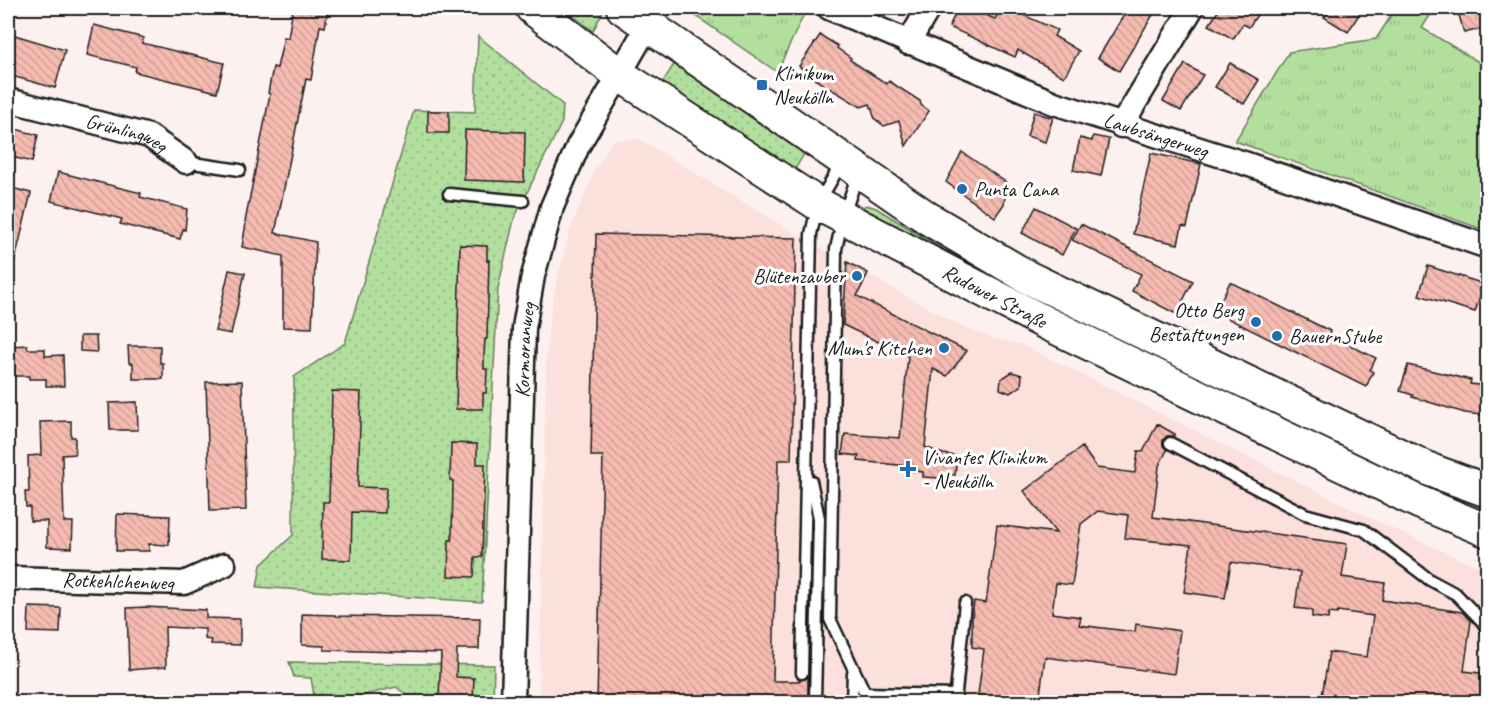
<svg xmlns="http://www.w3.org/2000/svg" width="1495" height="710" viewBox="0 0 1495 710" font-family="Caveat,sans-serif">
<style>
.built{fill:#fbe0dc}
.grass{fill:url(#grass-dots);stroke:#677e5d;stroke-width:1.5}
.park{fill:url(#park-tufts);stroke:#677e5d;stroke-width:1.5}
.building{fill:url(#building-back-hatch);stroke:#1c1c1c;stroke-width:1.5}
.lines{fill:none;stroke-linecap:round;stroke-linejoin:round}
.service-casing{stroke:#1c1c1c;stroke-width:15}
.minor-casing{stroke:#1c1c1c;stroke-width:27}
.secondary-casing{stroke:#1c1c1c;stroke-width:36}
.service{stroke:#fff;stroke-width:10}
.minor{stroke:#fff;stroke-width:22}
.secondary{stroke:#fff;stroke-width:32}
.poi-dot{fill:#1f6fb2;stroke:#fff;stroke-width:2}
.labels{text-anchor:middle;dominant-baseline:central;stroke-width:6;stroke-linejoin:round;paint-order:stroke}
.poi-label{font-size:21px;fill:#1c1c1c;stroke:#fff;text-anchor:start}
.street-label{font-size:21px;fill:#1c1c1c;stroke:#fff}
</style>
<defs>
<pattern id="grass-dots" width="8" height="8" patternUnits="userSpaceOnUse" patternTransform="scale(1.5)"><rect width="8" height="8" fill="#b2df9e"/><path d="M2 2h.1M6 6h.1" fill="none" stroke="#98bf88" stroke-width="1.8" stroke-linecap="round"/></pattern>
<pattern id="park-tufts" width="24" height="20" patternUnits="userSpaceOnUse" patternTransform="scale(1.5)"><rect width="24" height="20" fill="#b2df9e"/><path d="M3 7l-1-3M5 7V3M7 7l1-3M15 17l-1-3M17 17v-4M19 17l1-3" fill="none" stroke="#98bf88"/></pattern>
<pattern id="building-back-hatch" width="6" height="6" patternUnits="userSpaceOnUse" patternTransform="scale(1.5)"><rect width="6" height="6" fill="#f5bab0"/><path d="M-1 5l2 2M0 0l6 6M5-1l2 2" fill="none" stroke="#d19f97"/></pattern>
</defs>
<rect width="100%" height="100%" fill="#fdf1ef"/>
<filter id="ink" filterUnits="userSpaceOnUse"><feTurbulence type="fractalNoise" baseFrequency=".0167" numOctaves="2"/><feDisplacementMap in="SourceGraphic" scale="12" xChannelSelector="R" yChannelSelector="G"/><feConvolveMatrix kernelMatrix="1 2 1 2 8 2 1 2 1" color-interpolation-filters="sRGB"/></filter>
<g filter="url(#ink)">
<polygon class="built" points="639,139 799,236 959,325 988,337 1020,344 1379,522 1462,560 1487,569 1487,702 539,702 546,367 548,331 554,293 570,230 595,170 613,140"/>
<g class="grass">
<polygon points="563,8 598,8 603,11 593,31"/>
<polygon points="478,36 563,105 562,122 514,219 498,288 482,602 257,587 261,565 293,535 294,377 345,343 414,110 475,112"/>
<polygon points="676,61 806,151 795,169 659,88"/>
<polygon points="867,205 876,208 944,250 967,258 1487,503 1487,515 1439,495 1046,308 863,211 864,206"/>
<polygon points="289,662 494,665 493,702 416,702 396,687 347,700 346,702 315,702 311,678 294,677"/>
</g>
<g class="park">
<polygon points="692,8 795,8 805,12 777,72 693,14"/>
<polygon points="1396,8 1435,8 1422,28 1487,67 1487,231 1235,141 1289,52 1376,39"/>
</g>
<g class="building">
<polygon points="293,8 328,8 325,27 320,26 311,80 306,79 275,233 316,242 312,328 283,327 283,256 242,247 246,223 245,222 270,94 268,93 273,67 277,68 284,37 288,38"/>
<polygon points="958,8 969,8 995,19 1000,8 1008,8 1057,30 1054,36 1079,51 1064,77 1018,50 1015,57 949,27"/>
<polygon points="1128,8 1157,8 1119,71 1098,58"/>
<polygon points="1220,8 1245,8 1257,15 1249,27 1243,24 1233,39 1209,25"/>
<polygon points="1330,8 1363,8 1348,32 1324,17"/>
<polygon points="1457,8 1488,8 1488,27 1464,33"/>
<polygon points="94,25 144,38 142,43 224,63 217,92 135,72 136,67 87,55"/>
<polygon points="8,33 65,50 55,88 8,75"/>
<polygon points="820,35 838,46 837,48 851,58 850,60 887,84 889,81 920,101 921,105 929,111 906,146 899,121 884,126 875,119 870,104 861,107 814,79 799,66"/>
<polygon points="1230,63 1259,80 1244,104 1215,87"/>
<polygon points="1185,64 1203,75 1181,111 1163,101"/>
<rect x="428" y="111" width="21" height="22"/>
<polygon points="1034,112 1053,118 1045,142 1027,136"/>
<polygon points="8,127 38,135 32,162 8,156"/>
<polygon points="465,130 525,132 524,182 464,180"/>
<polygon points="1093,136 1109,139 1101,176 1073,170 1080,138 1092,141"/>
<polygon points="962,152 1007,183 1004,204 995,217 946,182"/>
<polygon points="1151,153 1201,164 1187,227 1182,226 1178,244 1133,234"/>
<polygon points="58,172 141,193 140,197 187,209 185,230 183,229 180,239 120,224 122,219 51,201"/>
<polygon points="8,187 31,193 13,268 8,267"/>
<polygon points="1036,207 1076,228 1062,255 1022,233"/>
<polygon points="1081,224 1193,281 1176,314 1132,291 1141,274 1072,240"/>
<polygon points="596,234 796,238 791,460 778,460 773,681 798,681 808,677 808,702 597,702 603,456 591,456"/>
<polygon points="460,245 487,246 487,261 489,260 487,339 485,339 484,355 484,369 487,369 486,393 483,393 483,409 456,409"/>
<polygon points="847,262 868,273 857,296 967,351 947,376 933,369 925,447 943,454 957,456 955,475 941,473 940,478 923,477 923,472 907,470 908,466 858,461 859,456 842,454 845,434 900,438 908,356 843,325"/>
<polygon points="1428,266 1484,284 1475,312 1419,295"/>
<polygon points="229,270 245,273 231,334 215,331"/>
<polygon points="1230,282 1330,331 1329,335 1376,358 1370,370 1373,372 1366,387 1215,312"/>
<polygon points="80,336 96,336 97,352 80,351"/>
<polygon points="27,345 28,349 45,349 45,356 63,355 64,386 46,386 46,379 29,379 29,376 12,376 11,346"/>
<polygon points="128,346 160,346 160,363 163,363 163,379 133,379 133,363 129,363"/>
<polygon points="1408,365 1471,380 1470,384 1488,386 1488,416 1465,413 1432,403 1412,397 1413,395 1400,391"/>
<polygon points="1012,372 1022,375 1021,386 1010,393 1000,389 1001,379"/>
<polygon points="242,381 246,510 210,511 206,382"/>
<polygon points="332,391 361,392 358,487 386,488 385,513 352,512 351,560 322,559 323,502 329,502"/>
<polygon points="137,402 138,430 110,430 109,403"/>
<polygon points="71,421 71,437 75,437 75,454 62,455 64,522 73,522 72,548 47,547 47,521 30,521 30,507 26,507 25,492 29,492 28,456 41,455 40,422"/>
<polygon points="1157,424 1175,434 1174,436 1167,436 1163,440 1163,446 1167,450 1159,466 1153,517 1347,544 1342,577 1385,583 1382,600 1462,612 1471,621 1464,671 1488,674 1488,702 1366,702 1322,696 1329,652 1367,657 1373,616 1338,611 1337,614 1329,613 1328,619 1312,617 1312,610 1295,608 1300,572 1231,562 1225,598 1184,592 1191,545 1125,538 1128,515 1098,511 1081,524 1072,585 1056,583 1052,613 1081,617 1079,625 1135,632 1136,624 1180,631 1174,674 1045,657 1039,702 977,702 984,649 972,647 972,617 974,601 986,603 997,525 1056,533 1024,491 1082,447 1097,468 1135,473 1138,451 1143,452"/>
<polygon points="451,443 477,444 477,464 485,464 482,557 475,557 474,577 448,576 449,540 452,540 453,481 450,480"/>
<polygon points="117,514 170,516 169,545 149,544 149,551 116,551"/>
<polygon points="29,607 61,608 60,633 28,632"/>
<polygon points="145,607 206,610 206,618 240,619 240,645 211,644 212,640 205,639 205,629 165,627 166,667 129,670 127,608"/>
<polygon points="302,614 335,615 335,616 480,618 479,649 457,649 456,677 474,678 473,700 439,698 441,653 324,650 324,646 302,645"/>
</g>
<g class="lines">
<g class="service-casing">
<g id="service">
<polyline points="186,162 240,170"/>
<polyline points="858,174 843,217 836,249 830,619 865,693 864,702"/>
<polyline points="449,194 523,201"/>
<polyline points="1170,443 1305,514 1364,530 1430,580 1456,594 1481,620 1488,630"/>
<polyline points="811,481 819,518 815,702"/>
<polyline points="802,673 811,234 818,204 842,162"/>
<polyline points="865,693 956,695"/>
<polyline points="852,702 853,673"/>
<polyline points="955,702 965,603"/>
</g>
</g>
<g class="minor-casing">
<g id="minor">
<path id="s1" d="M 829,8 L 1054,103 L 1244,163 L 1488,247"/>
<polyline points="908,43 929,8"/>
<path id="s2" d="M 8,100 L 149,136 L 186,162"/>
<polyline points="1121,126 1192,8"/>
<path id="s3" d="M 8,578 L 184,583 L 224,565"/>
<path id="s4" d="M 513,702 L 524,328 L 533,276 L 552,207 L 578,146 L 658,8"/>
</g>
</g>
<g class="secondary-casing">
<g id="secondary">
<path id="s5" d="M 532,8 L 620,75 L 818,204 L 1044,322 L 1421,503 L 1488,531"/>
<polyline points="623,8 929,219 1029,278 1433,471 1488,491"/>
</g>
</g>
<use href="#service" class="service"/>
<use href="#minor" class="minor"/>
<use href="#secondary" class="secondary"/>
</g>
</g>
<g class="poi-dot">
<rect x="756" y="79" width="12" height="12" rx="3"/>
<circle cx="962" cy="189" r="6"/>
<circle cx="857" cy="276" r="6"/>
<circle cx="1256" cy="322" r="6"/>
<circle cx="1277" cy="336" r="6"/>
<circle cx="944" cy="348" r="6"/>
<path d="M905 460h6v6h6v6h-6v6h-6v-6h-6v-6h6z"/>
</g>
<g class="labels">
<g class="poi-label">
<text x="774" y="73">Klinikum<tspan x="774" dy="24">Neukölln</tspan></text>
<text x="974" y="189">Punta Cana</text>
<text x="845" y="276" text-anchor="end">Blütenzauber</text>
<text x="1244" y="310" text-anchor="end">Otto Berg<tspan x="1244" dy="24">Bestattungen</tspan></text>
<text x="1289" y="336">BauernStube</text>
<text x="932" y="348" text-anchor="end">Mum's Kitchen</text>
<text x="922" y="457">Vivantes Klinikum<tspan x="922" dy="24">- Neukölln</tspan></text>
</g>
<g class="street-label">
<text stroke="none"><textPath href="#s2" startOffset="123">Grünlingweg</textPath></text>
<text stroke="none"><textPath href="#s1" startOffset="351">Laubsängerweg</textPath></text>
<text stroke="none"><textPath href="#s5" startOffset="546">Rudower Straße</textPath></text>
<text stroke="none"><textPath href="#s4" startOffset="352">Kormoranweg</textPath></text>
<text stroke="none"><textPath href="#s3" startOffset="110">Rotkehlchenweg</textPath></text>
</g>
</g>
<rect width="1495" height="710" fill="none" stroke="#fff" stroke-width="30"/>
<rect x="15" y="15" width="1465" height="680" fill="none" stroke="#1c1c1c" stroke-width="2" filter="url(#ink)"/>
</svg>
